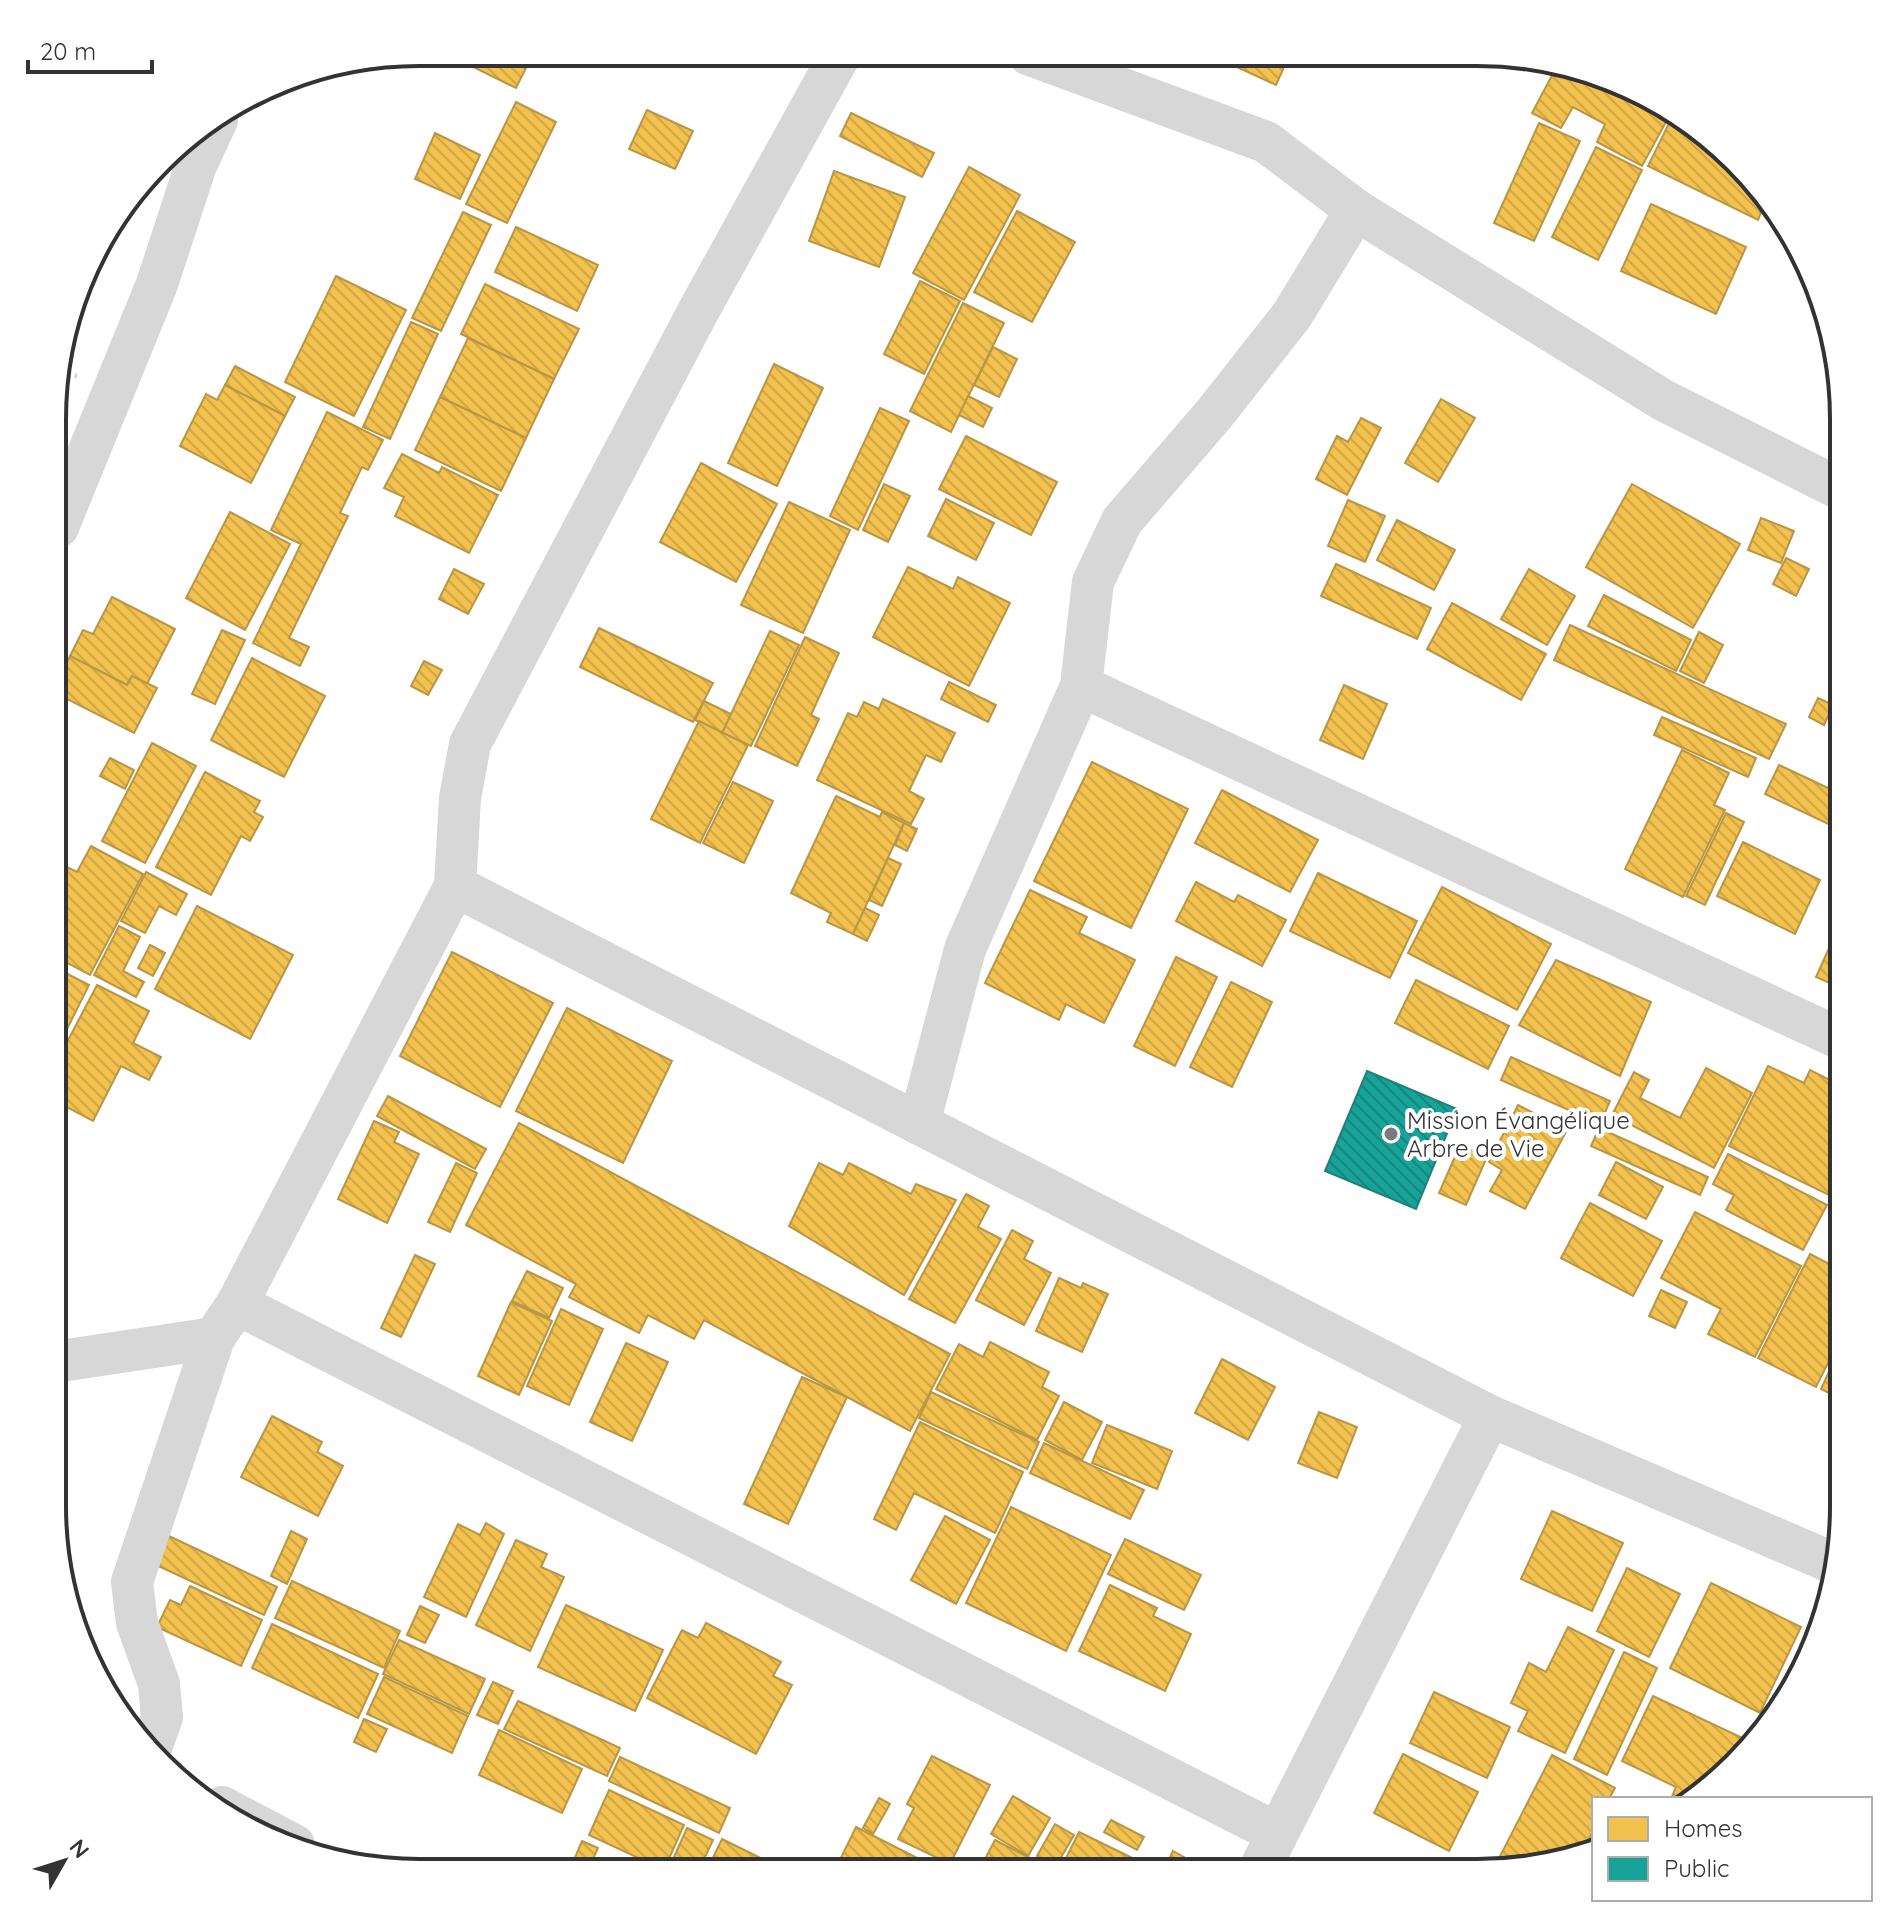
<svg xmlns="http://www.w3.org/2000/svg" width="1896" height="1925" viewBox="0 0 1896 1925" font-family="Quicksand,sans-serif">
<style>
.homes{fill:url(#homes-back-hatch);stroke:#b99646;stroke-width:2}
.public{fill:url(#public-back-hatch);stroke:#1f817a;stroke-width:2}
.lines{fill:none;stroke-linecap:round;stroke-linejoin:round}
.path{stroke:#d5d5d5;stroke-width:5;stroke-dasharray:4 4;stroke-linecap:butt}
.street{stroke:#d7d7d7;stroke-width:42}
.poi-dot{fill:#7a7a7a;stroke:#fff;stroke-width:3}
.labels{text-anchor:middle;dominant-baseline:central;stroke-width:8;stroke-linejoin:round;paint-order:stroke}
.poi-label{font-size:24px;fill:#333;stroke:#fff;text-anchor:start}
.rim{fill:none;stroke:#333;stroke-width:4}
</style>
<defs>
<pattern id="homes-back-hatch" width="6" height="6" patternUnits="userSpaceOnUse" patternTransform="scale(2)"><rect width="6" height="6" fill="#f2c14e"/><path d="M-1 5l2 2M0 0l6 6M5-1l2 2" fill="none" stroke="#d0a645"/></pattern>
<pattern id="public-back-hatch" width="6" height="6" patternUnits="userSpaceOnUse" patternTransform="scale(2)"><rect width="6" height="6" fill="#17a398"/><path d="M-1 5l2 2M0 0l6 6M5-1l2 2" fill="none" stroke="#15857d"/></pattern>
</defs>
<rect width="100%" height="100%" fill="#fff"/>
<g class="homes">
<polygon points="455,52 534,52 516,88 453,57"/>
<polygon points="1230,54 1290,54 1276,85 1226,62"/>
<polygon points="1557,66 1661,101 1672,111 1642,166 1597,142 1605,124 1573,107 1561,128 1532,113"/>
<polygon points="516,102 556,122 507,223 466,204"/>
<polygon points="647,110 693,131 675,169 629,149"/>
<polygon points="851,113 934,153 922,177 840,136"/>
<polygon points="1674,113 1768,196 1758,220 1648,166"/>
<polygon points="1539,123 1580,141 1534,241 1494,223"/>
<polygon points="435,133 480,155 460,199 415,179"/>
<polygon points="1596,147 1642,170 1598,260 1552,237"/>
<polygon points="969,167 1020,195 964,300 913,273"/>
<polygon points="834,171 905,197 879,267 809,241"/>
<polygon points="1651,204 1746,247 1716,314 1621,271"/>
<polygon points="1017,211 1075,242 1032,322 974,292"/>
<polygon points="463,212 491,225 441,331 412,318"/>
<polygon points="516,227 598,265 577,311 495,272"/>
<polygon points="97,247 103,250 82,293 80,292"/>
<polygon points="336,276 406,310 354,416 285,382"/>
<polygon points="920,281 960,301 924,374 884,354"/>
<polygon points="485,284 579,329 554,379 461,334"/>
<polygon points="963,303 1004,323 951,432 910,411"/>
<polygon points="411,322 438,334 390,439 363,427"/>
<polygon points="468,338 554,379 526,438 440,397"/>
<polygon points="993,347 1017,359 999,397 974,385"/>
<polygon points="774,364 823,388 777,486 728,463"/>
<polygon points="235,366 295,397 285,416 225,385"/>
<polygon points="225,385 285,416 251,483 180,446 206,394 217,400"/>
<polygon points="968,396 992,408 983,427 959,415"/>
<polygon points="440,397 526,438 501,491 415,450"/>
<polygon points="1441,399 1475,418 1438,482 1405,463"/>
<polygon points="880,408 909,421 858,530 830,516"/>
<polygon points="327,412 383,440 368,470 362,467 340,513 348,516 289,638 309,647 300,666 253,643 301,544 271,530"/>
<polygon points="1361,418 1381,428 1347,495 1316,479 1337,436 1348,442"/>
<polygon points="966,436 1057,482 1031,535 939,489"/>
<polygon points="402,454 439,473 442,467 498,495 469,553 395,516 404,497 384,488"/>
<polygon points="701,463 777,504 736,582 660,542"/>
<polygon points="884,484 910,496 888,542 863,530"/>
<polygon points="1632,484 1740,544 1693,628 1586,567"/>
<polygon points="946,499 994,523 976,560 928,536"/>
<polygon points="1348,500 1385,516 1365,562 1328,546"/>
<polygon points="789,502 850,530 803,633 741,605"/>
<polygon points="230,512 290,544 245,630 186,598"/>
<polygon points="1761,518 1794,531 1781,563 1748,550"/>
<polygon points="1397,520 1455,550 1434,590 1377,560"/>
<polygon points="1786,558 1809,569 1796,596 1773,584"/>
<polygon points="1336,564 1431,608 1417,639 1321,596"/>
<polygon points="908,567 953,589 958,577 1010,603 969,686 873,637"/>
<polygon points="454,569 484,584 468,614 439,599"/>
<polygon points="1529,569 1575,596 1547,645 1501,619"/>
<polygon points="1604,595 1691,640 1676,671 1588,626"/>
<polygon points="112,597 175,629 147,684 132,676 127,685 70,656 83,630 93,634"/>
<polygon points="1452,603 1546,654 1521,700 1427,649"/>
<polygon points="1570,625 1786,724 1769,759 1554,660"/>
<polygon points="599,628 713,683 693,722 580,667"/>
<polygon points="222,630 245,640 215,704 192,694"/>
<polygon points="770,631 799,645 751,746 722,733"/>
<polygon points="1699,632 1723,645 1704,683 1680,671"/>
<polygon points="805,637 839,653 811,715 819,719 797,766 755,746"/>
<polygon points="70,656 127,685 132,676 157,688 134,733 57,694 57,657 67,662"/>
<polygon points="252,658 325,696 284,777 211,740"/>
<polygon points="1843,658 1843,696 1829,689"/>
<polygon points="424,661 442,670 428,695 411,686"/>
<polygon points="949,682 996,705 988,722 941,699"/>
<polygon points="1344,685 1387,704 1363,759 1320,740"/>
<polygon points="1818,698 1833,705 1824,725 1809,717"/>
<polygon points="883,699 955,733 941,762 926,755 909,791 924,799 911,824 817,780 848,713 857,717 864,702 879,709"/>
<polygon points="704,701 731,714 722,733 695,720"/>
<polygon points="1662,717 1756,758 1748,777 1654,735"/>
<polygon points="699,721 748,745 700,843 651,819"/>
<polygon points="152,743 196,766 145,863 102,841"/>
<polygon points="1682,750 1729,773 1714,805 1725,810 1683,897 1625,869"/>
<polygon points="110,758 134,770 125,789 100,776"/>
<polygon points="1092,762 1188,809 1131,928 1034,881"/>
<polygon points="1779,765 1843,795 1843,831 1765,794"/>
<polygon points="205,772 260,801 254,812 263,817 250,841 241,836 211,895 156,867"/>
<polygon points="733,782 773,801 744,863 703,843"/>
<polygon points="1222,790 1318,840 1290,892 1195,843"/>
<polygon points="836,796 880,817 882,812 904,823 853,934 827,922 831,913 791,893"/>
<polygon points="1726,813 1744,822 1705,905 1686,896"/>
<polygon points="904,823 917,829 907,851 895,845"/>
<polygon points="1743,842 1820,880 1795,934 1717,896"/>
<polygon points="91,846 143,874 90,975 56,957 56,888 67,867 77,872"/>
<polygon points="888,858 901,864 882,906 869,900"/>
<polygon points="146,872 187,894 176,915 159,906 145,933 121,921"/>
<polygon points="1318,873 1417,921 1390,978 1290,931"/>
<polygon points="1196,882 1234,902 1238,895 1286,920 1262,966 1176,921"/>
<polygon points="1442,887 1551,944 1517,1010 1408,953"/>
<polygon points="1030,890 1087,917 1079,933 1135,960 1104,1023 1066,1004 1059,1020 985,983"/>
<polygon points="197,906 293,955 250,1039 155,989"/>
<polygon points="865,908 879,915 867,941 853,934"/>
<polygon points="1843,917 1843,989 1816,977"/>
<polygon points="119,926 140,937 123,971 144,982 136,997 94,975"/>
<polygon points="150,945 165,953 153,976 138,968"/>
<polygon points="452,952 553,1003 500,1107 400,1056"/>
<polygon points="1176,957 1217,977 1175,1066 1134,1046"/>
<polygon points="1556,960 1651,1002 1620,1076 1519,1025"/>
<polygon points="56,968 89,985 55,1053"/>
<polygon points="1416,980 1509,1026 1488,1069 1395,1023"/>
<polygon points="1231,982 1272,1002 1232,1087 1190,1067"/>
<polygon points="97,985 149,1011 133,1043 161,1057 149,1080 121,1066 93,1121 55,1101 55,1065"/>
<polygon points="567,1008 672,1061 623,1163 516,1111"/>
<polygon points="1511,1057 1610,1101 1600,1124 1501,1080"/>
<polygon points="1768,1066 1804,1083 1810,1070 1842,1086 1837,1097 1843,1100 1843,1170 1831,1196 1729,1146"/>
<polygon points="1706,1068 1752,1093 1714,1168 1612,1115 1634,1072 1649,1080 1640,1098 1680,1118"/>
<polygon points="388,1096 486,1149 475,1169 377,1116"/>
<polygon points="1518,1105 1567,1130 1525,1209 1490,1191 1502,1170 1489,1162"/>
<polygon points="374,1121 399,1132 394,1142 419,1154 387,1223 338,1199"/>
<polygon points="519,1123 950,1354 910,1431 704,1320 694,1339 648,1315 639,1333 569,1297 576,1284 466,1225"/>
<polygon points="1599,1128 1708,1177 1700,1195 1591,1146"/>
<polygon points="1460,1145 1487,1157 1466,1205 1439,1193"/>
<polygon points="1728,1154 1827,1205 1803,1250 1726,1210 1734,1195 1713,1184"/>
<polygon points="1616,1162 1663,1187 1646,1219 1599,1195"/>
<polygon points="456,1163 477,1173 450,1232 428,1222"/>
<polygon points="819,1163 843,1175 849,1163 911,1194 916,1184 956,1200 904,1295 789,1226"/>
<polygon points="966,1194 989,1206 978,1227 1001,1239 955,1323 909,1299"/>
<polygon points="1590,1203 1662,1241 1633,1296 1561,1258"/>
<polygon points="1695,1212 1801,1266 1755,1357 1708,1334 1721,1309 1661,1278"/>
<polygon points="1012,1230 1033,1241 1024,1259 1051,1273 1024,1325 976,1300"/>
<polygon points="1810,1254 1843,1271 1843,1312 1835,1328 1843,1333 1816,1387 1758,1358"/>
<polygon points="415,1255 435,1264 401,1337 381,1328"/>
<polygon points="527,1271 563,1288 549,1318 512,1301"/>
<polygon points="1059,1278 1081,1288 1083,1283 1108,1294 1082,1352 1036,1331"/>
<polygon points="1661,1290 1687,1302 1675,1328 1649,1316"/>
<polygon points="511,1302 552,1321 519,1395 478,1376"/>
<polygon points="561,1309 603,1329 569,1405 527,1386"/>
<polygon points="1843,1341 1843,1400 1821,1389"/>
<polygon points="990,1342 1049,1372 1042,1387 1059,1396 1037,1440 936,1389 959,1344 983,1357"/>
<polygon points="626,1343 668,1362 632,1441 590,1422"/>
<polygon points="1222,1359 1275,1387 1248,1440 1195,1413"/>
<polygon points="802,1377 847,1397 788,1524 744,1504"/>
<polygon points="931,1392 1039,1442 1027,1469 919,1418"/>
<polygon points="1064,1402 1102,1422 1082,1460 1045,1440"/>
<polygon points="1319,1412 1357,1427 1337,1478 1298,1463"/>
<polygon points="272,1416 322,1442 317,1452 343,1466 318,1516 241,1477"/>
<polygon points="920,1422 1023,1472 995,1533 914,1493 896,1530 874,1519"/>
<polygon points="1107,1425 1172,1451 1157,1489 1092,1463"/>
<polygon points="1044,1443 1144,1490 1130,1519 1030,1473"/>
<polygon points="1011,1507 1111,1555 1066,1651 966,1603"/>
<polygon points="1552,1511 1623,1543 1592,1611 1521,1579"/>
<polygon points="945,1516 990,1540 956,1604 911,1580"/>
<polygon points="486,1523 504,1534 466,1617 424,1597 458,1524 480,1535"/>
<polygon points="291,1531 307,1539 287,1584 271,1576"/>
<polygon points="169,1536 277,1587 264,1615 154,1564"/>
<polygon points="1125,1539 1201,1575 1184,1610 1108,1574"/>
<polygon points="516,1540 547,1554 541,1567 564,1577 530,1651 476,1625"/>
<polygon points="1627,1568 1680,1594 1649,1657 1597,1631"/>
<polygon points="292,1581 400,1631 384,1668 275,1618"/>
<polygon points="1711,1583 1801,1627 1760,1713 1670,1668"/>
<polygon points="1110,1585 1157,1608 1153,1616 1191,1634 1165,1691 1079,1651"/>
<polygon points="190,1586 262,1620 241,1666 157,1627 170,1600 181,1605"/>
<polygon points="566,1605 663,1650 635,1711 538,1667"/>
<polygon points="420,1606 439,1615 425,1643 407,1635"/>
<polygon points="706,1623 781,1662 773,1676 792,1685 756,1754 647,1698 682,1630 698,1638"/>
<polygon points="272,1624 378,1674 358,1718 252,1668"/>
<polygon points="1568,1627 1614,1650 1565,1753 1518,1731 1528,1711 1511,1703 1529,1663 1546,1672"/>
<polygon points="399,1640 485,1679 469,1714 383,1674"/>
<polygon points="1624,1652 1657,1668 1607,1775 1574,1759"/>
<polygon points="384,1677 468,1716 452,1753 367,1714"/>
<polygon points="493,1682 513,1691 498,1724 477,1715"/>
<polygon points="1434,1692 1510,1727 1487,1778 1410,1743"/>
<polygon points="1653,1696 1749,1741 1697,1799 1671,1799 1676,1787 1622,1761"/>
<polygon points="518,1701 620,1748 607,1776 504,1729"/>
<polygon points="364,1719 387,1729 376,1752 354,1742"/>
<polygon points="499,1730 582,1769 562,1813 479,1775"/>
<polygon points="1403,1754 1478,1792 1449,1851 1374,1813"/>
<polygon points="1552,1755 1615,1788 1609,1799 1594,1799 1594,1829 1580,1856 1512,1870 1497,1862"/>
<polygon points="932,1756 990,1785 950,1864 898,1839 914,1808 907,1804"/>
<polygon points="620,1757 730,1808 719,1833 609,1781"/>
<polygon points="609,1790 684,1825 664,1870 589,1835"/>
<polygon points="1013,1796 1050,1818 1028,1856 991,1834"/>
<polygon points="879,1798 890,1804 873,1834 863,1828"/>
<polygon points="1111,1820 1144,1837 1137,1850 1104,1832"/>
<polygon points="1055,1824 1074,1835 1055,1868 1037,1856"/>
<polygon points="856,1827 927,1863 922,1872 834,1872"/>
<polygon points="687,1828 713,1840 698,1872 679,1872 669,1868"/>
<polygon points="1079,1832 1161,1872 1059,1872"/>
<polygon points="722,1839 789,1872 706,1872"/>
<polygon points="995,1840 1030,1858 1023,1872 978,1872"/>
<polygon points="582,1841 598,1848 587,1872 577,1872 570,1869"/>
<polygon points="1173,1851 1189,1860 1183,1872 1166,1865"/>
</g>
<polygon class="public" points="1367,1071 1457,1109 1416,1209 1325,1171"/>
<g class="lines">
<polyline class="path" points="59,372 77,376"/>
<g class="street">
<polyline points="1028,54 1266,142 1356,210 1663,400 1838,488 1843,489"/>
<polyline points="58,527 157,284 196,165 217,120"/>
<polyline points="1081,686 1843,1040"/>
<polyline points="455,886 1490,1416 1833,1563"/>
<polyline points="919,1124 965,949 1081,686 1093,582 1122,521 1215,413 1292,315 1356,210"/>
<polyline points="237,1304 1277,1833"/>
<polyline points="54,1362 214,1338"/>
<polyline points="151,1748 162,1717 159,1684 137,1623 132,1582 214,1338 237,1304 455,886 460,798 470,744 700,308 841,53"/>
<polyline points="222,1807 294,1845"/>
<polyline points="1258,1872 1490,1416"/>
</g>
</g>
<circle class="poi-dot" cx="1391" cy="1134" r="8"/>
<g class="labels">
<g class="poi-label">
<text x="1407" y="1120">Mission Évangélique<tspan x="1407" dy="28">Arbre de Vie</tspan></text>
</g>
</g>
<path d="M0 0H1896V1925H0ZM419 66H1477A353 353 0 0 1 1830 419V1506A353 353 0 0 1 1477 1859H419A353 353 0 0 1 66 1506V419A353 353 0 0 1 419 66Z" fill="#fff" fill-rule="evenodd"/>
<path class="rim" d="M419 66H1477A353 353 0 0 1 1830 419V1506A353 353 0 0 1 1477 1859H419A353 353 0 0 1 66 1506V419A353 353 0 0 1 419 66Z"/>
<rect x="1592" y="1797" width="280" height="104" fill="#ffffff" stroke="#adadad" stroke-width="2"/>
<rect x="1608" y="1817" width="40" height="24" fill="#f2c14e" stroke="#adadad" stroke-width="2"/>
<text x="1664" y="1837" font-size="24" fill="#333333">Homes</text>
<rect x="1608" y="1857" width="40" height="24" fill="#17a398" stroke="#adadad" stroke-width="2"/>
<text x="1664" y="1877" font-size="24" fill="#333333">Public</text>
<g transform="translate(64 1861) rotate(51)" stroke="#ffffff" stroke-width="6" paint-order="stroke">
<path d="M0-6L14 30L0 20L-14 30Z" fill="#333333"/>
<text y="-12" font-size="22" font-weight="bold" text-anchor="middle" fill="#333333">N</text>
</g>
<path d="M28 60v12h124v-12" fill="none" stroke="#333333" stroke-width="4"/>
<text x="40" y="60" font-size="24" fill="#333333" stroke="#ffffff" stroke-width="6" paint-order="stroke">20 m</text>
</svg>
